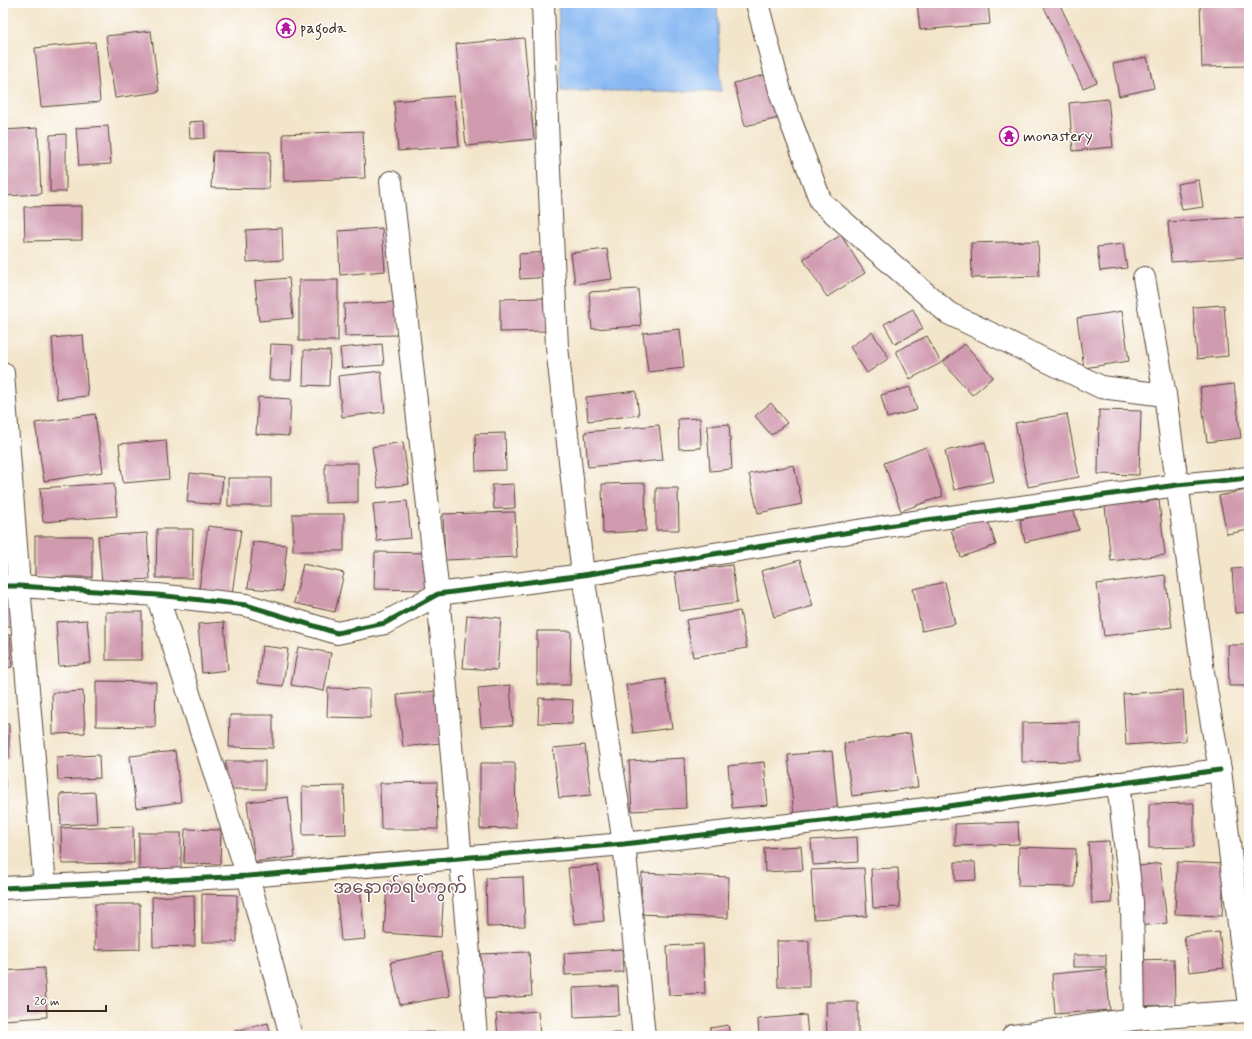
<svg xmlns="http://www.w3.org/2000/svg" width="1252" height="1039" viewBox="0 0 1252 1039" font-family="Mynerve,'Noto Sans Myanmar',sans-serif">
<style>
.water{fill:#86b7f2;stroke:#607088}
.building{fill:#d09aaf}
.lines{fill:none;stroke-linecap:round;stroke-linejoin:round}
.minor-casing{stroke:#574638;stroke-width:24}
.minor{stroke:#fff;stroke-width:22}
.cycleway-casing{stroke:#fff;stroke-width:8}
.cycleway{stroke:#1b5e20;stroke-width:5}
.labels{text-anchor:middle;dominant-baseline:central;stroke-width:3;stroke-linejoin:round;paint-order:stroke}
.poi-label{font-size:16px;fill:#3b2a1e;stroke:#fff;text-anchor:start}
.quarter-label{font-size:18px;fill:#6f5151;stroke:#fff}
</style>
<rect width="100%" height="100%" fill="#fff"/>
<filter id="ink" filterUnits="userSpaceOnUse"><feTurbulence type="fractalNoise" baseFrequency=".025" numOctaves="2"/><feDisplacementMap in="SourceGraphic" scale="8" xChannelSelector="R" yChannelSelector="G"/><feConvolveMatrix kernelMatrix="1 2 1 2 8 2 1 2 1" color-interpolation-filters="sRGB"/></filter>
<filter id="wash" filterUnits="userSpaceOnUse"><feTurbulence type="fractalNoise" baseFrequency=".012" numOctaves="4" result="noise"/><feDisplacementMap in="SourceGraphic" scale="16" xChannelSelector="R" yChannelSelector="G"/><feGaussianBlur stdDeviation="0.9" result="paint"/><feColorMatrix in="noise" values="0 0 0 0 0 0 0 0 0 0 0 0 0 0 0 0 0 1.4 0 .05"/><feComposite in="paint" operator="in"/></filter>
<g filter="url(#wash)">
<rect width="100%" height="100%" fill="#f3e5ca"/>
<polygon class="water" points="558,3 717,3 721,91 562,91"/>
<g id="blocks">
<g class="building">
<polygon points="917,3 988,3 990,24 920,30"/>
<polygon points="1042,3 1059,3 1097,82 1083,88"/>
<polygon points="1200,3 1249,3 1249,66 1202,67"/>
<polygon points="151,31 159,92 115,98 106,36"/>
<polygon points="524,38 534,139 466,146 456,44"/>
<polygon points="95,42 100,102 41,107 35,48"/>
<polygon points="1147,57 1154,88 1119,96 1113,64"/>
<polygon points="768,74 779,118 745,126 734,83"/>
<polygon points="454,96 459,146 398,151 394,101"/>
<polygon points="1108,99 1113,147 1073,151 1069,103"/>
<polygon points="204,121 205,138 190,139 189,122"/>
<polygon points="108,126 111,164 79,166 76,128"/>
<polygon points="38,128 41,194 5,196 3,130"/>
<polygon points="363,131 365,178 284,181 283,134"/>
<polygon points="66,134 66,192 50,192 50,135"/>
<polygon points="213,151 270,152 269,189 211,188"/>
<polygon points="1199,180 1203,207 1182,210 1177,184"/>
<polygon points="82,206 82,240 25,241 24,207"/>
<polygon points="1246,217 1249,257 1171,262 1168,222"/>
<polygon points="282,228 283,260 247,262 246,230"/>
<polygon points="382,228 385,271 340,275 338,231"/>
<polygon points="841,235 865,273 827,297 803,259"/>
<polygon points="1038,241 1039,276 972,278 971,243"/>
<polygon points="1123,244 1127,268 1100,271 1097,247"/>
<polygon points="607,249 612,279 575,284 571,253"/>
<polygon points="549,252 550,277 520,279 519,254"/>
<polygon points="289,278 293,318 259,321 255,281"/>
<rect x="299" y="280" width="39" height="61"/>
<polygon points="638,289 641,326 592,329 589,292"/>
<polygon points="547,298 547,331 500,332 500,299"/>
<polygon points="397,302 398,335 345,336 344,304"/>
<polygon points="1224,305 1228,356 1197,359 1193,307"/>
<polygon points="913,309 923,329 895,344 884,324"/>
<polygon points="1122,311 1129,361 1084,368 1077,318"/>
<polygon points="680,329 684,368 648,372 643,333"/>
<polygon points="872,332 889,358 867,373 850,347"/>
<polygon points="83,335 88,396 57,399 52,338"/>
<polygon points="927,336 941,363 910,379 896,351"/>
<polygon points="271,344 293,345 291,380 269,380"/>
<polygon points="382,344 384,365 342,368 340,348"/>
<polygon points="965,344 993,377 972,395 943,362"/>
<polygon points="304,350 330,351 329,386 303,385"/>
<polygon points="381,371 385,412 342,417 338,376"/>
<polygon points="1234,384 1241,438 1207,442 1200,388"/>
<polygon points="910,387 917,410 887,418 881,395"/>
<polygon points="636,391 639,415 588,421 586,397"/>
<polygon points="258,397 291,399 289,436 256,434"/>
<polygon points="771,403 787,423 771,435 755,416"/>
<polygon points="1099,410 1141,411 1139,475 1098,474"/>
<polygon points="95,414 103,472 44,481 35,423"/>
<polygon points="1067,414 1079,477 1028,487 1015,423"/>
<polygon points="700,418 701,448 679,449 678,419"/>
<polygon points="729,424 732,469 710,471 707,426"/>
<polygon points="659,425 663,460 588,467 585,432"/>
<polygon points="505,433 506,470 476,471 475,434"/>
<polygon points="166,440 169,479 123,483 119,444"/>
<polygon points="403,442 409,484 378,488 372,447"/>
<polygon points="985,442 994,481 954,490 945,451"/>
<polygon points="926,447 943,496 901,511 884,463"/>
<polygon points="325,463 358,463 358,502 325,503"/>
<polygon points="794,465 802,504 758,513 749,474"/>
<polygon points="190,473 223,477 220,505 187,502"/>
<rect x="228" y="478" width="43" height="28"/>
<polygon points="114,483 117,516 43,522 40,488"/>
<polygon points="645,483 646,531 603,533 602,484"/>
<polygon points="514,484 515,508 494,509 492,485"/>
<polygon points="656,488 678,488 679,530 656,530"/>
<polygon points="1246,490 1249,506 1249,530 1227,534 1219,496"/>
<polygon points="1159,500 1165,555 1111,561 1105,506"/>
<polygon points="407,501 411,538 377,541 373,504"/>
<polygon points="1073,507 1079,530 1025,542 1020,520"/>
<polygon points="515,512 517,557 445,560 443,514"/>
<rect x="293" y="514" width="51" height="37"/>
<polygon points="987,517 996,545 961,557 951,530"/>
<polygon points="208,526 241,530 232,594 199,589"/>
<polygon points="157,529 193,529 192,578 156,578"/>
<polygon points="147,533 150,579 102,582 98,536"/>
<rect x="35" y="536" width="57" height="41"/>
<polygon points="253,542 287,545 282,591 248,588"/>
<polygon points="375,552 430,553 429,590 374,589"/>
<polygon points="800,560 813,606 774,617 761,571"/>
<polygon points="303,564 344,573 335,612 294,603"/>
<polygon points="732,565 737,603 680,611 675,572"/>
<polygon points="1249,568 1249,612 1235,613 1232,569"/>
<polygon points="1165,575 1172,627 1104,636 1097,584"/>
<polygon points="945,582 955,624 922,631 913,589"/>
<polygon points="3,600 13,600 14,626 3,627"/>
<polygon points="740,611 747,648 693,657 686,620"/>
<rect x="106" y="612" width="36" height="48"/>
<polygon points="467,615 501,618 497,670 463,668"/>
<polygon points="87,620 91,663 59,666 56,622"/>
<polygon points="224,622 228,670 202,673 198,624"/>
<polygon points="537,631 571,631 570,685 537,685"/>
<polygon points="3,635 10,635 12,667 3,668"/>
<polygon points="1228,645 1249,645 1249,686 1229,686"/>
<polygon points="262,646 288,649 283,686 258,683"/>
<polygon points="298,647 331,653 324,691 291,685"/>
<polygon points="665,679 672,728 633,733 626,685"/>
<polygon points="96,681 156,682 155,727 96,726"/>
<polygon points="510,685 513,725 481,727 478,688"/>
<polygon points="328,688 370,689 370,718 327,717"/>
<polygon points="1183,690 1186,741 1126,745 1123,694"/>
<polygon points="83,691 85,733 53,734 52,693"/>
<polygon points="436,691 441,743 403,747 397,695"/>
<polygon points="539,698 573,700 572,724 538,723"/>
<polygon points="230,715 273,715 273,748 229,747"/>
<polygon points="1080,722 1080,761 1022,762 1022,723"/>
<rect x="3" y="724" width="6" height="35"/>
<polygon points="910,733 918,787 852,796 844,743"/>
<polygon points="585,745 591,795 559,798 553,748"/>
<polygon points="175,751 181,802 136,808 130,756"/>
<polygon points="832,751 838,812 794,816 788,755"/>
<polygon points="99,755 100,778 58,780 57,757"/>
<polygon points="684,758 686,808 632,811 629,761"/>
<rect x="226" y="761" width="39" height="28"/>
<polygon points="764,762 768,805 732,808 728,766"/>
<polygon points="480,763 515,763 516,828 480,829"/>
<polygon points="3,777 5,777 6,865 3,865"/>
<polygon points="437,782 438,829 381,829 380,783"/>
<polygon points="344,786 346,834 303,835 302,787"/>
<polygon points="95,792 97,823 61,825 60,794"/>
<polygon points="288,797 295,857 255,862 247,802"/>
<polygon points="1194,803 1194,847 1149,848 1149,804"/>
<polygon points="1018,822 1019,844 955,846 955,824"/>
<polygon points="133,826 134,863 62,864 61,828"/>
<polygon points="185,829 221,830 220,864 184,863"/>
<rect x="139" y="833" width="42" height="37"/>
<polygon points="857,837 858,862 813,865 811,840"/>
<polygon points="1109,841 1112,903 1092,904 1088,842"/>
<polygon points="801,846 803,870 765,872 764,848"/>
<polygon points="1019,847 1076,849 1075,887 1018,886"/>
<polygon points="955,862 975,862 976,880 955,881"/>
<polygon points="1177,862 1224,864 1222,916 1175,914"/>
<polygon points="1160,863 1167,923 1140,926 1133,867"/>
<polygon points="598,865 604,921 574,924 568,868"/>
<polygon points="864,868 867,916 814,919 811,870"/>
<polygon points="898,868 900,907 873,908 871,869"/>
<polygon points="642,873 729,877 728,918 640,914"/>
<polygon points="523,877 525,926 487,927 486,878"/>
<polygon points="387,884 444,888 441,937 384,933"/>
<polygon points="360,886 365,939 341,941 336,888"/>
<polygon points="202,894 237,895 237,942 202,942"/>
<polygon points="194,895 195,946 153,947 152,897"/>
<polygon points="95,904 140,904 140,949 95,950"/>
<polygon points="1219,932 1224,968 1189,972 1184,936"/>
<polygon points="777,941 809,941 809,987 778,987"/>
<polygon points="703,944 705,993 669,995 667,946"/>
<polygon points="622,949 623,972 565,975 564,953"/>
<polygon points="441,952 450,996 400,1005 391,962"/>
<polygon points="529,952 532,996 483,999 481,954"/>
<rect x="1073" y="955" width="33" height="12"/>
<polygon points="1174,959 1175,1005 1138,1006 1136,960"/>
<polygon points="44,968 47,1017 3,1020 3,971"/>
<polygon points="1106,969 1110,1010 1055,1014 1052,974"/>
<polygon points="618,986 619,1015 574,1017 573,988"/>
<polygon points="826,1002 858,1002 858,1036 827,1036"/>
<polygon points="538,1011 540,1036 498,1036 496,1014"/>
<polygon points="806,1015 808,1036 759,1036 758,1019"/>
<polygon points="268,1023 271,1036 233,1036 232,1032"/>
<polygon points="728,1025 730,1036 711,1036 710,1028"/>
<polygon points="409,1032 448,1032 448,1036 410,1036"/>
<polygon points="621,1033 621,1036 578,1036 578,1034"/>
</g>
</g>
</g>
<g filter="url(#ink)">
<use href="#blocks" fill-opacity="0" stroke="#574638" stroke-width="1"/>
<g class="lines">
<g class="minor-casing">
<g id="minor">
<polyline points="543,3 548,148 557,347 583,575 624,844 644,1036"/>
<polyline points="757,3 782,98 821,202 948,313 1101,387 1165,395"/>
<polyline points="391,182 438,594 476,1036"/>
<polyline points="1144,278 1165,395 1203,672 1220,770 1249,1006"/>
<polyline points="3,373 19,586 45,886"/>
<polyline points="3,586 19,586 157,595 246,605 337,633 385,623 438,594 583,575 913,522 1177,485 1249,478"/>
<polyline points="157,595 248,876 291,1036"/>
<polyline points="1118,783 1132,902 1134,1019"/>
<polyline points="3,888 248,876 624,844 926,809 1220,770"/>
<polyline points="1013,1036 1134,1019 1249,1011"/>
</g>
</g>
<use href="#minor" class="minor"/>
<g class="cycleway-casing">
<g id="cycleway">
<polyline points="3,586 19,586 157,595 246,605 337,633 385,623 438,594 583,575 913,522 1177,485 1249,478"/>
<polyline points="3,888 248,876 624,844 926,809 1220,770"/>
</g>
</g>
<use href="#cycleway" class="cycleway"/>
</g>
</g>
<defs>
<g id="temple-ring" transform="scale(1)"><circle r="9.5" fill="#fff" stroke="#b5179e" stroke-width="1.5"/><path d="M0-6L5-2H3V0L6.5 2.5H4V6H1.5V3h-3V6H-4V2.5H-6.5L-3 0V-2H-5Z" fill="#b5179e"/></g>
</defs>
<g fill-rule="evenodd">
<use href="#temple-ring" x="286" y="28"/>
<use href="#temple-ring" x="1009" y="136"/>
</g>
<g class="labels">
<g class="poi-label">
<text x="300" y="28">pagoda</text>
<text x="1023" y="136">monastery</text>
</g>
<g class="quarter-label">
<text x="400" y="888">အနောက်ရပ်ကွက်</text>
</g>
</g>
<rect width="1252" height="1039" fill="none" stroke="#fff" stroke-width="16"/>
<path d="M28 1005v6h78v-6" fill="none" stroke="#3b2a1e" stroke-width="2"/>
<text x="34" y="1005" font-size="12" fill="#3b2a1e" stroke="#ffffff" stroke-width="3" paint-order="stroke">20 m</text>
</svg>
